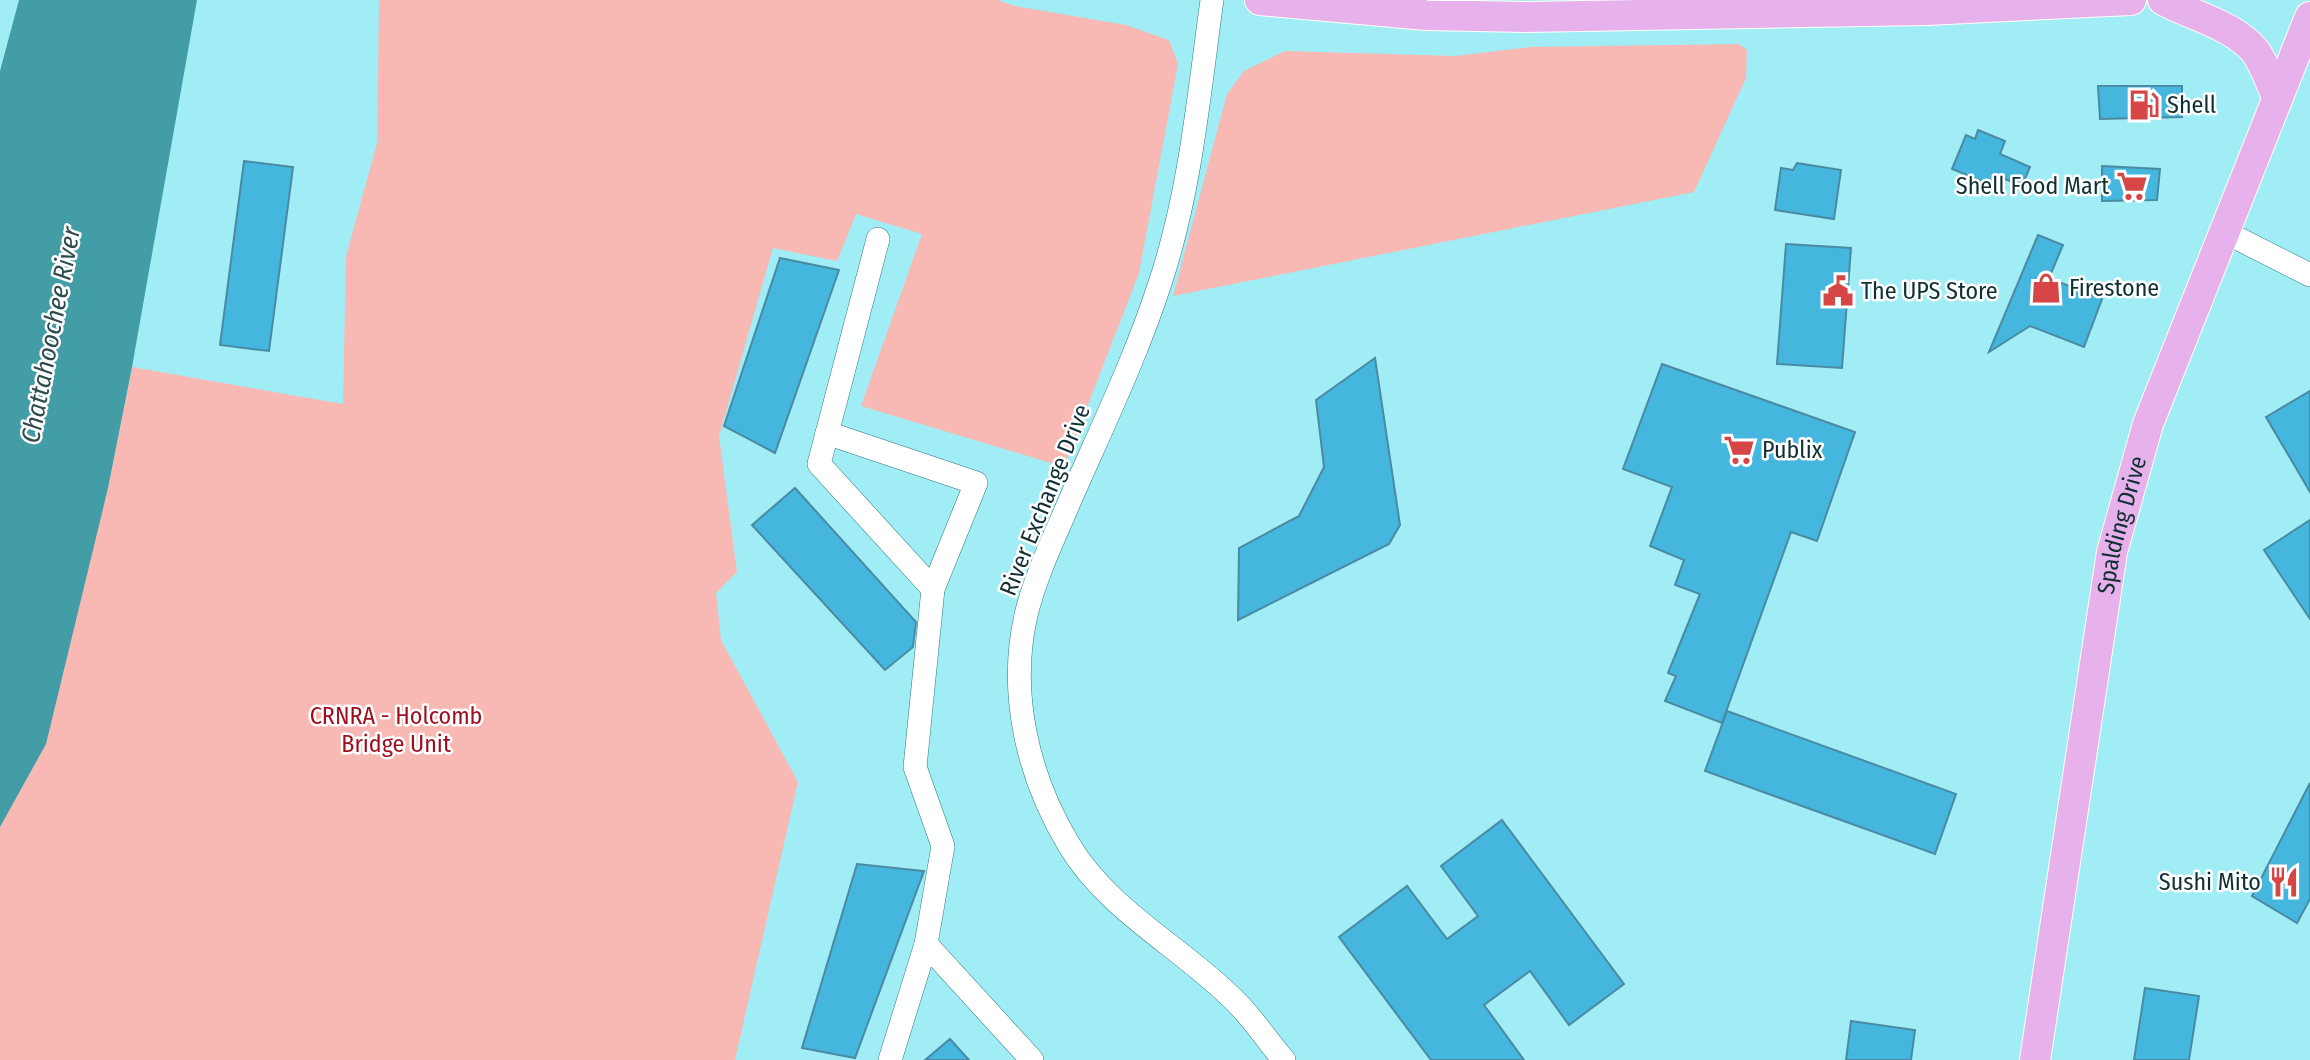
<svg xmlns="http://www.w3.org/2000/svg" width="2310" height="1060" viewBox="0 0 2310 1060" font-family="'Fira Sans Condensed',sans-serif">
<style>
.green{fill:#f8b9b4}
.water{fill:#439da6}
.building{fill:#45b6dd;stroke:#4a8aa2;stroke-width:2}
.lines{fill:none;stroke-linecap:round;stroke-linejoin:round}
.minor-casing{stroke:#2c7a81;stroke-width:24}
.major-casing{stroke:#fff;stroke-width:32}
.minor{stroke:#fff;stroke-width:23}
.major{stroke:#e7b2eb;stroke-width:30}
.labels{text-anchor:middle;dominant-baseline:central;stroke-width:5;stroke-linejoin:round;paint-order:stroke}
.poi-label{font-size:24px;fill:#103034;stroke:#fff;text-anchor:start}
.street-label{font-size:24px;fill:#103034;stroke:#fff}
.park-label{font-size:24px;fill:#9e0e1d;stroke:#fff}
.water-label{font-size:26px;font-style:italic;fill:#2d4a4d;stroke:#fff}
</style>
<rect width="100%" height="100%" fill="#a1edf5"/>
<g class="green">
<polygon points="379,0 997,0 1015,6 1126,25 1169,40 1178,64 1139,273 1064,467 861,406 922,234 856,214 837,261 773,248 719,436 737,572 716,593 721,640 798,782 735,1060 0,1060 0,816 108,488 132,367 343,404 346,256 377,143"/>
<polygon points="1739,44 1747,50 1746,78 1694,192 1173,296 1227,94 1244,71 1285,51 1455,56 1530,47"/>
</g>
<polygon class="water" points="19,0 197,0 132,367 108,488 46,744 0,827 0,71"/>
<g class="building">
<polygon points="2098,86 2182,86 2182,117 2100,119"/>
<polygon points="1978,130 2005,141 2000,154 2030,167 2022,186 1995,175 1991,185 1952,169 1966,135 1975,139"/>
<polygon points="244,161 293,167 269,351 220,345"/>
<polygon points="1797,163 1841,170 1834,219 1775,210 1781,168 1793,170"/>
<polygon points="2102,166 2160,169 2157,200 2102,201"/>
<polygon points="2038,235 2063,245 2049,278 2102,299 2084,347 2030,326 1989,352"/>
<polygon points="1786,244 1851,248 1842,368 1777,364"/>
<polygon points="780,258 839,270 775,453 724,426"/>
<polygon points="1375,358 1400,525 1389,544 1238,620 1239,548 1299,516 1324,467 1316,400"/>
<polygon points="1662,364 1855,432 1817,541 1791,532 1722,723 1665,701 1676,676 1668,673 1700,594 1675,585 1684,560 1650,546 1672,487 1623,469"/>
<polygon points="2310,391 2310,492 2266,417"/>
<polygon points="795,488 916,622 913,647 885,670 752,525"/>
<polygon points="2310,520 2310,619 2264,550"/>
<polygon points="1727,711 1956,794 1935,854 1705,771"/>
<polygon points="2310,783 2310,899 2297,923 2252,896"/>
<polygon points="1502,820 1624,984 1569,1025 1530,971 1484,1005 1524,1060 1431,1060 1339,937 1407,886 1447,939 1478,916 1441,866"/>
<polygon points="857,864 924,871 855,1058 802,1048"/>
<polygon points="2145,988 2199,996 2189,1060 2134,1060"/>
<polygon points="1851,1021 1915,1030 1911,1060 1846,1060"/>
<polygon points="950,1039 969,1060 925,1060"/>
</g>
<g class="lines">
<g class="minor-casing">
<g id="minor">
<path d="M 1212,0 C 1199,93 1191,187 1162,277 C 1138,353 1103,425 1071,498 C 1055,536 1036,574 1026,615 C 1008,694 1028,777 1069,845 C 1109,912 1185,949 1238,1004 C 1255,1021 1268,1042 1284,1060"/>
<polyline points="2223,231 2310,275"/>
<polyline points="878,239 819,464 933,589 915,767 943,846 926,944 890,1060"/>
<polyline points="827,433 976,483 933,589"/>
<polyline points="926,944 1032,1060"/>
</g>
</g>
<g class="major-casing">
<g id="major">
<polyline points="1260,0 1426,15 1526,17 1927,10 2131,0"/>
<path d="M 2163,0 C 2193,16 2233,25 2255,51 C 2264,63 2270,82 2277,96"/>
<path id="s1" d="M 2035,1060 L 2112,552 L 2148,424 L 2310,17"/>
</g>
</g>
<use href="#minor" class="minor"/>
<use href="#major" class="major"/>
</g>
<defs>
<g id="fuel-bare" transform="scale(2.415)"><path d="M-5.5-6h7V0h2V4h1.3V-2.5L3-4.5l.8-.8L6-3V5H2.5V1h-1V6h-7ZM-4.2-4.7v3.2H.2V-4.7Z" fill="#d64646" stroke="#fff" stroke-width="2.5" paint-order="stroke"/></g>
<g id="supermarket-bare" transform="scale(2.415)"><path d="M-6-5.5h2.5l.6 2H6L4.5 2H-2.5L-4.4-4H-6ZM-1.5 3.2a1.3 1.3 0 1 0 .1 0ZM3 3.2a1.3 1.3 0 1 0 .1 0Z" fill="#d64646" stroke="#fff" stroke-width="2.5" paint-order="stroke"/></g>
<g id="shop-bare" transform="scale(2.415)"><path d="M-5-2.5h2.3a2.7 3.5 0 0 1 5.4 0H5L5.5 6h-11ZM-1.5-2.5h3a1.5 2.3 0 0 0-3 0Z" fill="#d64646" stroke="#fff" stroke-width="2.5" paint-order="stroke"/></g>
<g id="civic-bare" transform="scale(2.415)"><path d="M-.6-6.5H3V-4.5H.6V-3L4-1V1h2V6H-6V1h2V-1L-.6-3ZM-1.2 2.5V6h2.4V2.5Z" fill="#d64646" stroke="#fff" stroke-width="2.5" paint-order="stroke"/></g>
<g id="restaurant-bare" transform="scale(2.415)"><path d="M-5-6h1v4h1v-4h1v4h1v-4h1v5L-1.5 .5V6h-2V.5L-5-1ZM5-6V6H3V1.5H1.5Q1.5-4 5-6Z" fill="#d64646" stroke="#fff" stroke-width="2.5" paint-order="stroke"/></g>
</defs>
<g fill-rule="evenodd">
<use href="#fuel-bare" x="2144" y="105"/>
<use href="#supermarket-bare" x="2132" y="186"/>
<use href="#shop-bare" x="2046" y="288"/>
<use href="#civic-bare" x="1838" y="291"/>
<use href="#supermarket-bare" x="1739" y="450"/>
<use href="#restaurant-bare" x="2284" y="882"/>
</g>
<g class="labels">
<g class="poi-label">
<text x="2167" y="105">Shell</text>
<text x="2109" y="186" text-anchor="end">Shell Food Mart</text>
<text x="2069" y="288">Firestone</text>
<text x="1861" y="291">The UPS Store</text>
<text x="1762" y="450">Publix</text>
<text x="2261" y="882" text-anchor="end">Sushi Mito</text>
</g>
<g class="street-label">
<text transform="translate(1045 500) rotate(-68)">River Exchange Drive</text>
<text stroke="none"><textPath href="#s1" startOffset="542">Spalding Drive</textPath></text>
</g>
<g class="park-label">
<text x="396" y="716">CRNRA - Holcomb<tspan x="396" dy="28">Bridge Unit</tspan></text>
</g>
<g class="water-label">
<text transform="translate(51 335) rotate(-79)">Chattahoochee River</text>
</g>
</g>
</svg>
